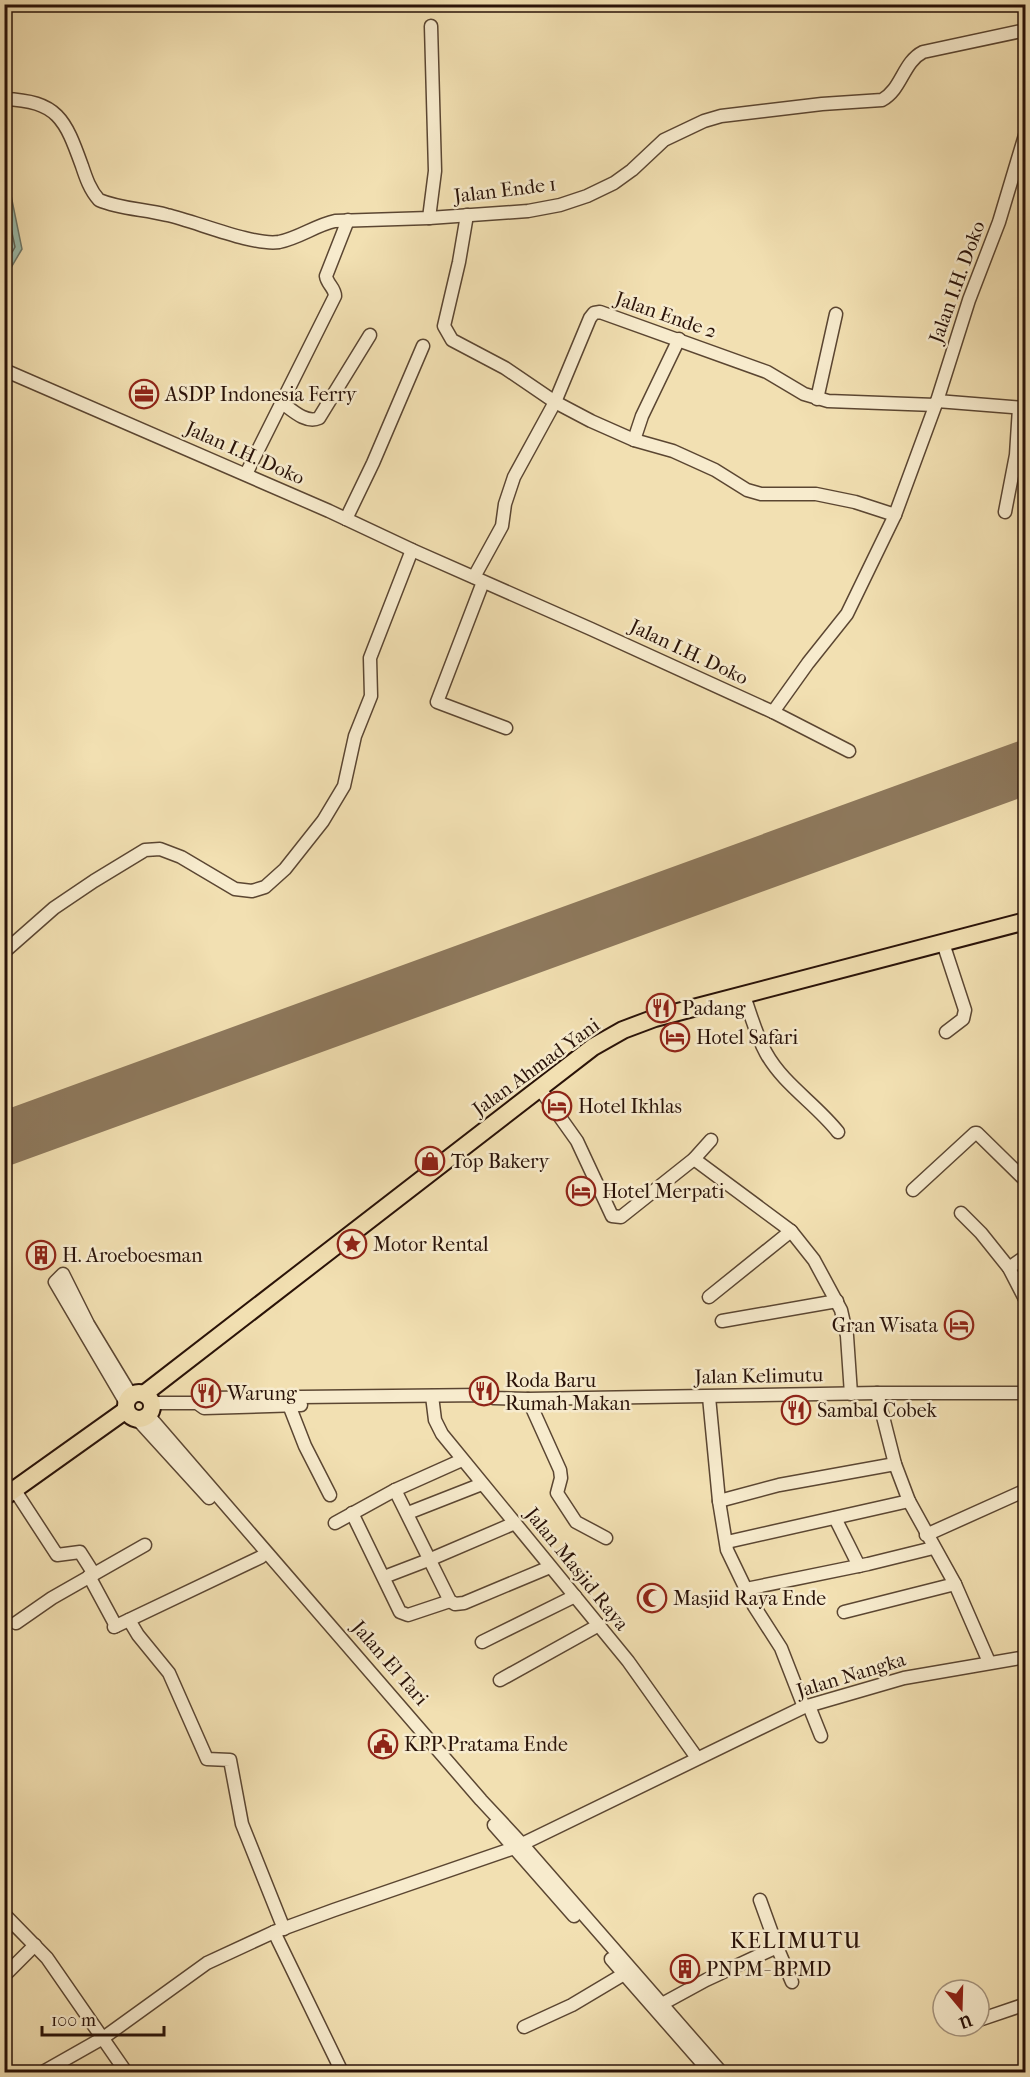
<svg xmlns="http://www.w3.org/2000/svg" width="1030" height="2077" viewBox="0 0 1030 2077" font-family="'IM FELL French Canon',serif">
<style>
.water{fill:#9bbdad;stroke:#6d796b;stroke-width:1.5}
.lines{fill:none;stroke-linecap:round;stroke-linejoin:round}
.shore{stroke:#62685a;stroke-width:1.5}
.runway{stroke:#8e795d;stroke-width:54}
.minor-casing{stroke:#5b4632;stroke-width:15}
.highway-casing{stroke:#291208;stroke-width:20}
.minor{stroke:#f7ebcd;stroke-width:12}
.highway{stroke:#f2e0b2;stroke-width:16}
.labels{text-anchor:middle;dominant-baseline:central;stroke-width:5;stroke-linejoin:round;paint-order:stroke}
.street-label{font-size:20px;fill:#291208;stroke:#f7ebcd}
.poi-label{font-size:20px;fill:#291208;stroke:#f7ebcd;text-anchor:start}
.quarter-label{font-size:22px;letter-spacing:1.5px;fill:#291208;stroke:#f7ebcd}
</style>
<rect width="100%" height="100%" fill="#f2e0b2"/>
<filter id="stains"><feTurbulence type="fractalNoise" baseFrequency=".00333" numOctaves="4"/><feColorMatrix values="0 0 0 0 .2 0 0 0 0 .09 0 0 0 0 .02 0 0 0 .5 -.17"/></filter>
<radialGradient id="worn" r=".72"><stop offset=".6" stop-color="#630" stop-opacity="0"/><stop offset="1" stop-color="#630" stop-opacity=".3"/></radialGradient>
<polygon class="water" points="5,166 22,249 9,271 5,286"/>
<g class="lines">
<polyline class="shore" points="4,195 15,247 4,267"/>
<polyline class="runway" points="4,1139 1026,767"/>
<g class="minor-casing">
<g id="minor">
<path d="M 4,99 C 58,101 65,119 82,166 C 86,178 90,190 99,200 C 120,209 144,209 167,215 C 195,221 253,246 279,242 C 299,238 316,225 335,221 L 429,218 L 528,211 L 560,205 L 587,196 L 614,183 L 632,170 L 664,140 L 704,121 L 721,116 L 822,104 L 882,100 C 902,89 903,62 923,52 L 1026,30"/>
<polyline points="467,215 459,262 444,326 452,340 505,368 555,402 591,421 634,440 673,451 715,470 747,490 761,494 816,494 855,502 895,515"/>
<polyline points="429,218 435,171 431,26"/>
<polyline points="4,370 329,511 412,550 591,629 773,712 808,663 847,614 895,515 937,401 969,300 999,222 1026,132"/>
<polyline points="817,399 836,314"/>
<polyline points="937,401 1025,408"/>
<path d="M 281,402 C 292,410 306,424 319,418 L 370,335"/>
<polyline points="634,440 642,416 679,339"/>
<path d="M 246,474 L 335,296 C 335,288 327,284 326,276 L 348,220"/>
<polyline points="1005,512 1016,455 1019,408"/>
<polyline points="346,519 373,463 423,346"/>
<polyline points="474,577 502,526 505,504 514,477 555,402 590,318 594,313 600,312 767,372 804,394 828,401 935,405"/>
<polyline points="483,582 437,702 506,728"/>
<polyline points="773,712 849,751"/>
<polyline points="943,943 965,1010 963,1019 946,1032"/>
<polyline points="4,952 54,908 94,881 145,850 160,849 181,857 235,889 252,891 265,887 285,869 323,821 344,786 355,736 371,696 370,658 412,550"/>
<path d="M 744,996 C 751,1015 756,1035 766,1053 C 783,1084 816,1104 838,1132"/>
<polyline points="540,1089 577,1141 612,1216 621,1217 694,1159 711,1140"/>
<polyline points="694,1159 791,1231 814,1260 841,1310 847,1336 851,1394"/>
<polyline points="913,1190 975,1133 977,1133 1026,1181"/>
<polyline points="961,1213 981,1233 1009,1268 1026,1301"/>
<polyline points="1009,1268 1026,1256"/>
<polyline points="709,1297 791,1231"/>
<polyline points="722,1321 837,1301"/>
<polyline points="877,1393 895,1464 909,1501 955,1584 989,1662"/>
<polyline points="432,1396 435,1420 442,1434 628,1661 697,1758"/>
<polyline points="709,1397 719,1501 727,1550 754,1606 781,1648 804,1707"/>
<polyline points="528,1399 560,1470 561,1478 557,1493 576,1522 606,1538"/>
<polyline points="126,1403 55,1282 63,1274 88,1324 131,1395"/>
<polyline points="152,1403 197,1403 204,1408 301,1405"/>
<polyline points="197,1403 203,1398 484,1395 494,1398 528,1399 877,1393 1026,1393"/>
<polyline points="289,1405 305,1446 330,1495"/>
<polyline points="148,1415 481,1800 522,1844 721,2072"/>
<polyline points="137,1419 209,1498"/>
<polyline points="14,1489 57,1555 80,1552 94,1574"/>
<polyline points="395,1490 450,1601 455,1604 464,1603 550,1567"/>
<polyline points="719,1501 779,1485 895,1464"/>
<polyline points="352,1513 400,1612 408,1615 450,1601"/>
<polyline points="408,1513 482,1484"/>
<polyline points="835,1518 859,1566"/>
<polyline points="335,1523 395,1490 462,1460"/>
<polyline points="926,1535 1026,1490"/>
<polyline points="727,1542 909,1501"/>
<polyline points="89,1576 116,1626"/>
<polyline points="384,1577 431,1559 515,1523"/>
<polyline points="746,1589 868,1564 933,1548"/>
<polyline points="844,1612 955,1584"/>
<polyline points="129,1620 138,1635 169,1673 207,1759 230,1760 242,1824 284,1929"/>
<polyline points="16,1623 52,1598 145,1545"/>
<polyline points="114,1627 261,1557"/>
<polyline points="482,1642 575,1596"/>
<polyline points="500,1680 599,1625"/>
<polyline points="809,1706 821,1736"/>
<polyline points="494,1825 574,1916"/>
<polyline points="4,1914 47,1958 126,2072"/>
<polyline points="274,1932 342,2072"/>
<polyline points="777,1947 792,1982"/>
<polyline points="611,1959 710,2072"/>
<polyline points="4,1976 35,1945"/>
<polyline points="662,2004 706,1980 777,1947 760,1900"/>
<polyline points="979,2020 1026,2004"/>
<polyline points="524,2027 572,2005 624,1974"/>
<polyline points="43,2072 103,2038 207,1963 274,1932 334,1910 514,1848 804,1707 904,1678 1026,1657"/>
</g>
</g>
<g class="highway-casing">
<g id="highway">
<circle cx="139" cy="1406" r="13"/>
<polyline points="144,1394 593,1047 623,1030 655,1018 1026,921"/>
<polyline points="4,1497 126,1410"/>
</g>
</g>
<use href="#minor" class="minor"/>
<use href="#highway" class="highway"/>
</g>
<defs>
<g id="office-ring" transform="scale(1.5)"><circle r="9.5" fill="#f7ebcd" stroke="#8f2418" stroke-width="1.5"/><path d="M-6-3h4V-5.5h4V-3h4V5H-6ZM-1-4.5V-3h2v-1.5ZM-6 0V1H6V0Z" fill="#8f2418"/></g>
<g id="restaurant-ring" transform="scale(1.5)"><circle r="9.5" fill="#f7ebcd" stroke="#8f2418" stroke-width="1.5"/><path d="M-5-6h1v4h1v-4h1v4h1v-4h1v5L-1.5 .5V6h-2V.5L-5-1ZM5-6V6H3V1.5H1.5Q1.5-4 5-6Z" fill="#8f2418"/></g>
<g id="hotel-ring" transform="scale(1.5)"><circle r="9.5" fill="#f7ebcd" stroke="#8f2418" stroke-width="1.5"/><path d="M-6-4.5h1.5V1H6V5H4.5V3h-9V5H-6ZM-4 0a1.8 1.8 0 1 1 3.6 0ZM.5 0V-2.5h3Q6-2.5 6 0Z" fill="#8f2418"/></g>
<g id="shop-ring" transform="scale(1.5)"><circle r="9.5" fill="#f7ebcd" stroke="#8f2418" stroke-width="1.5"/><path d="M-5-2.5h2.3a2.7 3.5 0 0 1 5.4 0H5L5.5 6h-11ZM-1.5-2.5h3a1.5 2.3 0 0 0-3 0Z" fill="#8f2418"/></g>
<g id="sight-ring" transform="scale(1.5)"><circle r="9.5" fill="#f7ebcd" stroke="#8f2418" stroke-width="1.5"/><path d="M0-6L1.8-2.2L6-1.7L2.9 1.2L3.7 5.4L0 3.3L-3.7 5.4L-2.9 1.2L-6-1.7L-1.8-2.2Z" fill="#8f2418"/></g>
<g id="building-ring" transform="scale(1.5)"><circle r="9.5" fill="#f7ebcd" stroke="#8f2418" stroke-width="1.5"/><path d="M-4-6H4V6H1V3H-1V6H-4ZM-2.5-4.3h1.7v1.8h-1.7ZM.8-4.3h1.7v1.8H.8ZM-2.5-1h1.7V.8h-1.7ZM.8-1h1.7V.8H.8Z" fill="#8f2418"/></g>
<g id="mosque-ring" transform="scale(1.5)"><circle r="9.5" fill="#f7ebcd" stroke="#8f2418" stroke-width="1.5"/><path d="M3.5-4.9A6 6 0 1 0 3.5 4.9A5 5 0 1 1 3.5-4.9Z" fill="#8f2418"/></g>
<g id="civic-ring" transform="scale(1.5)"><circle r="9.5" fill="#f7ebcd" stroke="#8f2418" stroke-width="1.5"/><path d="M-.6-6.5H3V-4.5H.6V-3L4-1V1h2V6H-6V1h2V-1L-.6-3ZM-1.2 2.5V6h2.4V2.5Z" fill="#8f2418"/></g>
</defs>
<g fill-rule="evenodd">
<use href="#office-ring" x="144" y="394"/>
<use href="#restaurant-ring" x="661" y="1008"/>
<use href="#hotel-ring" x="675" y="1037"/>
<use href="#hotel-ring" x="557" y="1106"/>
<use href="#shop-ring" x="430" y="1161"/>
<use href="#hotel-ring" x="581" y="1191"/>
<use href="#sight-ring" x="352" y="1244"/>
<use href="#building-ring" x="41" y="1255"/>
<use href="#hotel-ring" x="959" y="1325"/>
<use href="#restaurant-ring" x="484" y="1391"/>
<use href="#restaurant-ring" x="206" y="1393"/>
<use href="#restaurant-ring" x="796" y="1410"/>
<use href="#mosque-ring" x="652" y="1598"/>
<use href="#civic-ring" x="383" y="1744"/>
<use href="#building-ring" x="685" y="1969"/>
</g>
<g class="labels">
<g class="street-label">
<text transform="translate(505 190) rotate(-7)">Jalan Ende 1</text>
<text transform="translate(957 282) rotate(-70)">Jalan I.H. Doko</text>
<text transform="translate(666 315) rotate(19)">Jalan Ende 2</text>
<text transform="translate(245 453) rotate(24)">Jalan I.H. Doko</text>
<text transform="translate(689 652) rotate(25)">Jalan I.H. Doko</text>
<text transform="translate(536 1067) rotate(-36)">Jalan Ahmad Yani</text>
<text transform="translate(759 1376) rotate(-1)">Jalan Kelimutu</text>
<text transform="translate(577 1569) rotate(51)">Jalan Masjid Raya</text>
<text transform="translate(390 1663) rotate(49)">Jalan El Tari</text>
<text transform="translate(851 1675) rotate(-17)">Jalan Nangka</text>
</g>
<g class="poi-label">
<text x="165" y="394">ASDP Indonesia Ferry</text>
<text x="682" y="1008">Padang</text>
<text x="696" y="1037">Hotel Safari</text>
<text x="578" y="1106">Hotel Ikhlas</text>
<text x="451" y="1161">Top Bakery</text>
<text x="602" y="1191">Hotel Merpati</text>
<text x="373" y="1244">Motor Rental</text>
<text x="62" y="1255">H. Aroeboesman</text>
<text x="938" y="1325" text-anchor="end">Gran Wisata</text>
<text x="505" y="1380">Roda Baru<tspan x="505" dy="23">Rumah Makan</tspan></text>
<text x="227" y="1393">Warung</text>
<text x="817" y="1410">Sambal Cobek</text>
<text x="673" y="1598">Masjid Raya Ende</text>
<text x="404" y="1744">KPP Pratama Ende</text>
<text x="706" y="1969">PNPM- BPMD</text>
</g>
<g class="quarter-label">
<text x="796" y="1941">KELIMUTU</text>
</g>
</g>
<rect width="1030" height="2077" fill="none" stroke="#f2e0b2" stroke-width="24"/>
<rect x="6" y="6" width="1018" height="2065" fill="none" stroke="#291208" stroke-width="3"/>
<rect x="12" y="12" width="1006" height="2053" fill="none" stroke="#291208" stroke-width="1.5"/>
<g transform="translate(961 2008) rotate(161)"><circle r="28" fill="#f7ebcd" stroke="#a5947e" stroke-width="1.5"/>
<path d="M0-4.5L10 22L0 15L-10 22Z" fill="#8f2418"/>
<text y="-9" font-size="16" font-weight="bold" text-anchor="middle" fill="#291208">U</text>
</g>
<path d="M42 2026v9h122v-9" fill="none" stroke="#291208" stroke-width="3"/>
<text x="51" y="2026" font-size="18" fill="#291208" stroke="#f7ebcd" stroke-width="4.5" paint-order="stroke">100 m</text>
<rect width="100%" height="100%" filter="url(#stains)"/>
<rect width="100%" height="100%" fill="url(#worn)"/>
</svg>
